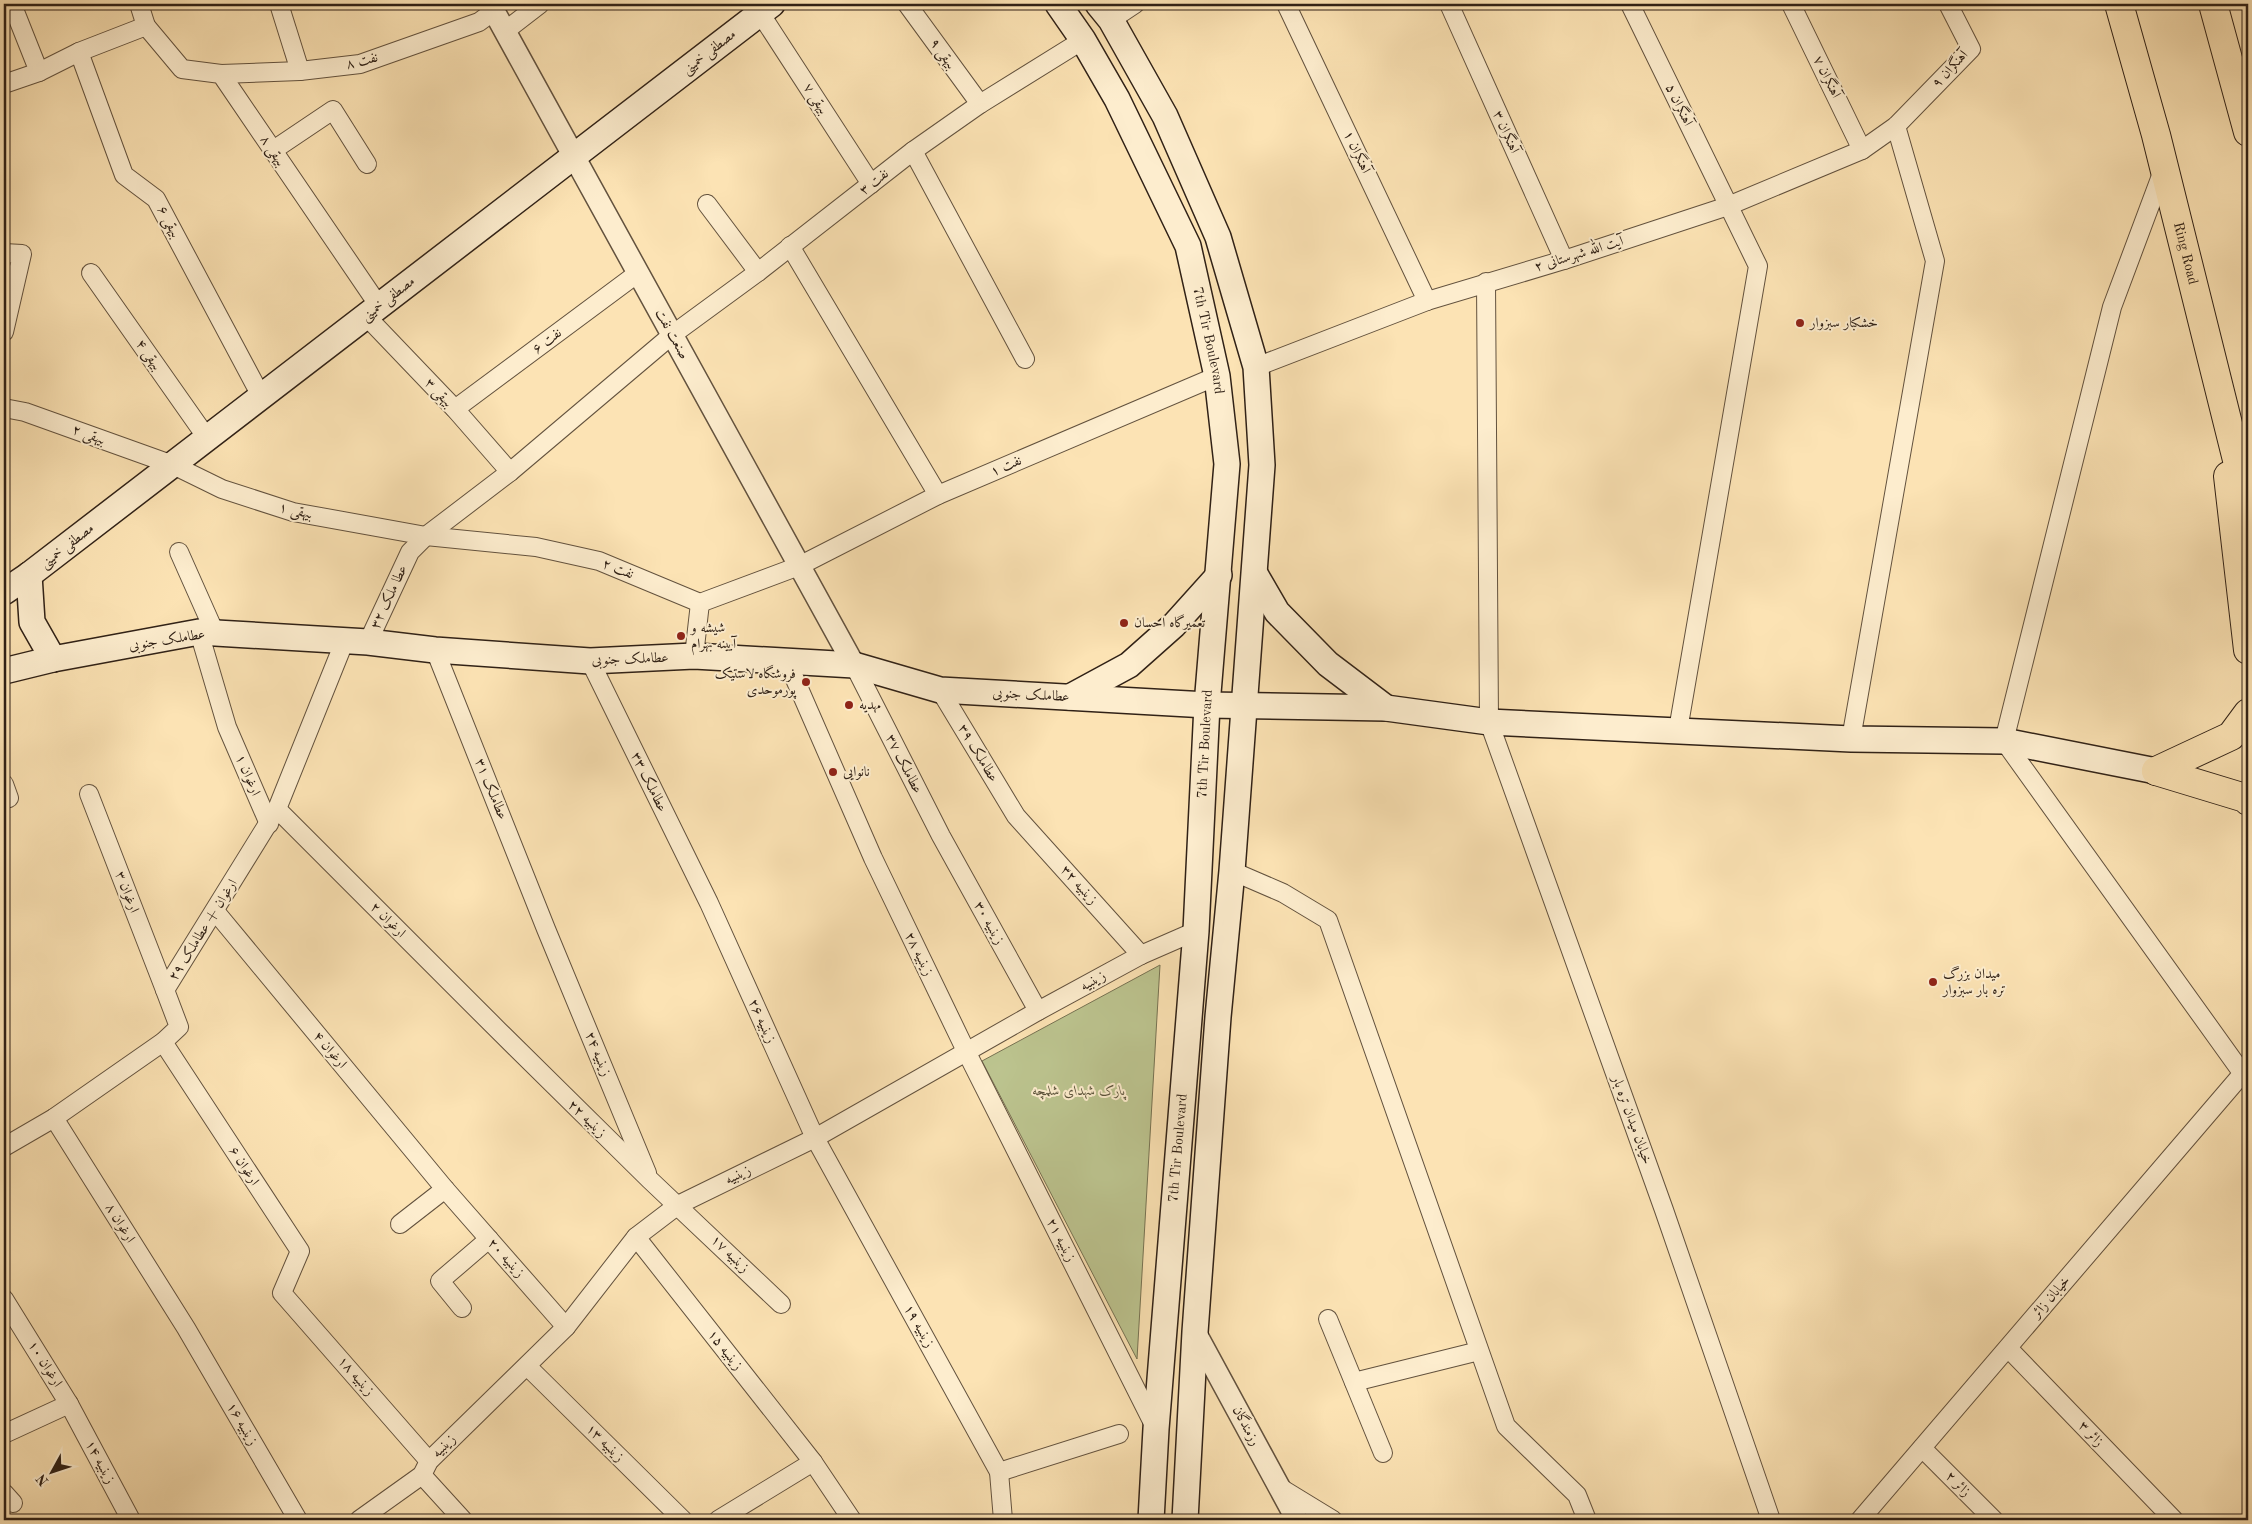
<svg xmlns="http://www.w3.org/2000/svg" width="2252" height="1524" viewBox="0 0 2252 1524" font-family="'Old Standard TT',Amiri,serif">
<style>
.green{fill:#bcc48f;stroke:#767252}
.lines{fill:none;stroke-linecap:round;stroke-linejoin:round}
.minor-casing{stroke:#63523e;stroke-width:20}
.tertiary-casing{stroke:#63523e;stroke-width:24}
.secondary-casing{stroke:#302116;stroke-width:28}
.trunk-casing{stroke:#302116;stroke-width:30}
.minor{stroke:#fdedce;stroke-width:18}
.tertiary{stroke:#fdedce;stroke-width:21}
.secondary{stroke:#fdedce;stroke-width:25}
.trunk{stroke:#fce3b4;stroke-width:28}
.poi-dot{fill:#8f2418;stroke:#fdedce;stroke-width:2}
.labels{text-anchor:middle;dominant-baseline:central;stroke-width:4;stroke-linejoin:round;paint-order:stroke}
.street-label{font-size:14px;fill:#302116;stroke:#fdedce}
.poi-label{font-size:14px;fill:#302116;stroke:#fdedce;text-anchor:start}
.park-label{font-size:14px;font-style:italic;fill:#5a523a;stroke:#fdedce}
</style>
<rect width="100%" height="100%" fill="#fce3b4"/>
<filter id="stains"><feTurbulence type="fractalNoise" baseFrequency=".004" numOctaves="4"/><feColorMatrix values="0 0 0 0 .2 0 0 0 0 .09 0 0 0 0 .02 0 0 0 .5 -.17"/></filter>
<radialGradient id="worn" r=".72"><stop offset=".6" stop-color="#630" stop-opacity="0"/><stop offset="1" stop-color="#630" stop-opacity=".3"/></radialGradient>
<polygon class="green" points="1160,965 1137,1359 982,1061"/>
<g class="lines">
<g class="minor-casing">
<g id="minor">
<polyline points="279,4 300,71"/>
<polyline points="907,4 980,104"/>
<polyline points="1286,4 1427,301"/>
<polyline points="1449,4 1564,260"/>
<polyline points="1630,4 1758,266 1678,730"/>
<polyline points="1791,4 1862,150"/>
<polyline points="760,13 871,184"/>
<polyline points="1111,20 1135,4"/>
<polyline points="146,26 182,69 221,74 379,306"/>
<polyline points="505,31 540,4"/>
<polyline points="79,52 124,175 156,199 261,396"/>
<polyline points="39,72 79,52 146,26 139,4"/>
<polyline points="221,74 300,71 360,64 479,22 494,11"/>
<polyline points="4,84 39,72 12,4"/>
<polyline points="272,151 333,110 367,164"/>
<polyline points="913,151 1025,359"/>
<polyline points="2164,168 2112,307 2004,741 2248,1081"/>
<polyline points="707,204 758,272"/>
<polyline points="790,246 938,495"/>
<polyline points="4,253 22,254 4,332"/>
<polyline points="91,273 207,438"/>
<polyline points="1486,282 1489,722 1664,1210 1771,1520"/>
<polyline points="366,316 455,409 510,472"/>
<polyline points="1256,367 1427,301 1564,260 1728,206 1862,150 1896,126 1971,49 1948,4"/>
<polyline points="4,408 25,412 173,465 222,489 293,512 426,536 536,547 599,561 700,603 799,566 938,495 1217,376"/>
<polyline points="455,409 638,273"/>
<polyline points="179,552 215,633"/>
<polyline points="199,632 227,727 269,824"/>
<polyline points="368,642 410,552 426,536 510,472 672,335 758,272 913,151 980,104 1083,40"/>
<polyline points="435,650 546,929 647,1173"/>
<polyline points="694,656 700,603"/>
<polyline points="590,661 709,903 815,1138 999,1472 1003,1520"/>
<polyline points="787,661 873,858 966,1051 1156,1429"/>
<polyline points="854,665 941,836 1038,1011"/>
<polyline points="940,690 1016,816 1141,955"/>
<polyline points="1851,739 1935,261 1896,126"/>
<polyline points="4,784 9,798"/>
<polyline points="89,794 165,990"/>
<polyline points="277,809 499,1031 650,1180 781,1304"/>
<polyline points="1232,871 1283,893 1328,920 1506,1426 1577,1495 1587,1520"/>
<polyline points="215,911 445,1189 566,1327"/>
<polyline points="163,1042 300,1251 282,1293 429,1461"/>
<polyline points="54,1118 186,1328 298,1520"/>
<polyline points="4,1147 54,1118 163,1042 179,1027 165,990 277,809 345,640"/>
<polyline points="400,1224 445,1189"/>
<polyline points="636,1237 813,1462 852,1520"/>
<polyline points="4,1299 69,1404 131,1520"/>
<polyline points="462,1308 440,1281 489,1239"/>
<polyline points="1328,1319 1383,1453"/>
<polyline points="2008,1348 2174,1520"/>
<polyline points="528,1367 683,1520"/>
<polyline points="1354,1382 1479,1351"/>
<polyline points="4,1434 69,1404"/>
<polyline points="1922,1448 1994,1520"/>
<polyline points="999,1472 1119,1434"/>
<polyline points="422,1475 463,1520"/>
<polyline points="1279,1487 1333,1520"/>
<polyline points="4,1493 13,1503"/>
<polyline points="359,1520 422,1475 429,1461 566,1327 636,1237 678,1205 815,1138 1038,1011 1141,955 1196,931"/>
<polyline points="718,1520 813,1462"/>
<polyline points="1860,1520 2243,1073"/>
</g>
</g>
<g class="tertiary-casing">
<g id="tertiary">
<polyline points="490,4 854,665"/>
<polyline points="1195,1332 1297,1520"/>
</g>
</g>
<g class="secondary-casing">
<g id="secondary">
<path id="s1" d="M 1058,4 L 1083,40 L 1117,99 L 1188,246 L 1217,376 L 1227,464 L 1207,705 L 1196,931 L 1156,1429 L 1151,1520"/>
<polyline points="1098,4 1111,20 1165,116 1218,237 1256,367 1262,465 1232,871 1218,1017 1195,1332 1185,1520"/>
<polyline points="1255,574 1277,612 1328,664 1386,708"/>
<polyline points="29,575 32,622 53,659"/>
<polyline points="4,592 29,575 772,4"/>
<polyline points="4,671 53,659 199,632 368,642 435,650 590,661 694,656 854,665 940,690 1207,705 1386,708 1489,722 1851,739 2004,741 2156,771"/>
<polyline points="1070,697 1129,665 1174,625 1219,575"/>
</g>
</g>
<g class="trunk-casing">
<g id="trunk">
<path id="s2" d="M 2119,4 L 2156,135 L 2248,504"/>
<polyline points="2213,4 2248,132"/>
<polyline points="2228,476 2248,650"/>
<polyline points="2156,771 2231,736 2248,713"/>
<polyline points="2156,771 2245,798 2248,801"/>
</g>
</g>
<use href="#minor" class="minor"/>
<use href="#tertiary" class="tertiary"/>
<use href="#secondary" class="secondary"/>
<use href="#trunk" class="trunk"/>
</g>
<g class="poi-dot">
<circle cx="1800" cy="323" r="5"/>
<circle cx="1124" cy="623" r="5"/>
<circle cx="681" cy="636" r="5"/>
<circle cx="806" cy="682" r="5"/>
<circle cx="849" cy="705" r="5"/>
<circle cx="833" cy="772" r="5"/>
<circle cx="1933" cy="982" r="5"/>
</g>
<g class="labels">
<g class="street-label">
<text transform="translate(709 52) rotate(-38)">مصطفی خمینی</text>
<text transform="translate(943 54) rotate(54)">بیهقی ۹</text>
<text transform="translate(362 61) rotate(-14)">نفت ۸</text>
<text transform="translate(1950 69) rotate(-47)">آهنگران ۹</text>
<text transform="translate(1827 77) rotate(64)">آهنگران ۷</text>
<text transform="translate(816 99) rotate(57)">بیهقی ۷</text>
<text transform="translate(1679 105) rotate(64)">آهنگران ۵</text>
<text transform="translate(1506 132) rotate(66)">آهنگران ۳</text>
<text transform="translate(273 151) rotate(56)">بیهقی ۸</text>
<text transform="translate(1357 152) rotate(65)">آهنگران ۱</text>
<text transform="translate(874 182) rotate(-38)">نفت ۳</text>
<text transform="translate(169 222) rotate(62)">بیهقی ۶</text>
<text stroke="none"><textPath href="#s2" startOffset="258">Ring Road</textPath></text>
<text transform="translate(1579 254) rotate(-17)">آیت الله شهرستانی ۲</text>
<text transform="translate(388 299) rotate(-38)">مصطفی خمینی</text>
<text transform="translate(672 334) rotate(61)">صنعت نفت</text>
<text transform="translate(547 341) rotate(-37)">نفت ۶</text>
<text stroke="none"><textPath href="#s1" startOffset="372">7th Tir Boulevard</textPath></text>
<text transform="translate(149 355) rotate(55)">بیهقی ۴</text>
<text transform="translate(439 393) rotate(46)">بیهقی ۳</text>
<text transform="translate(89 435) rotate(20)">بیهقی ۲</text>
<text transform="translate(1006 466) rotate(-23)">نفت ۱</text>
<text transform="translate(296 511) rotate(13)">بیهقی ۱</text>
<text transform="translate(67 546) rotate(-38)">مصطفی خمینی</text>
<text transform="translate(618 569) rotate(22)">نفت ۲</text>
<text transform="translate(389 597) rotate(-65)">عطا ملک ۳۲</text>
<text transform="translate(167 640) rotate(-9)">عطاملک جنوبی</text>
<text transform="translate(630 659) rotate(-2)">عطاملک جنوبی</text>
<text transform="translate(1031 695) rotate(3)">عطاملک جنوبی</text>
<text transform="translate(1205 744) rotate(-87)">7th Tir Boulevard</text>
<text transform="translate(978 753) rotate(59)">عطاملک ۳۹</text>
<text transform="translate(904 764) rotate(63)">عطاملک ۳۷</text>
<text transform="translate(248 775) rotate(67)">ارغوان ۱</text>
<text transform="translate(649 782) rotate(64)">عطاملک ۳۳</text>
<text transform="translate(491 789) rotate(68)">عطاملک ۳۱</text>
<text transform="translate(1079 885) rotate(48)">زینبیه ۳۲</text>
<text transform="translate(127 892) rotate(69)">ارغوان ۳</text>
<text transform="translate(388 920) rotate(45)">ارغوان ۲</text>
<text transform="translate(989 923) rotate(61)">زینبیه ۳۰</text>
<text transform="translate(203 930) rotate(-58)">ارغوان + عطاملک ۲۹</text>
<text transform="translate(919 954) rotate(64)">زینبیه ۲۸</text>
<text transform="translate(1093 981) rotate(-29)">زینبیه</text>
<text transform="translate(762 1021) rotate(66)">زینبیه ۲۶</text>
<text transform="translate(330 1050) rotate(50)">ارغوان ۴</text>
<text transform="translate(598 1054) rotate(68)">زینبیه ۲۴</text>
<text transform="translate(587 1119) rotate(44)">زینبیه ۲۲</text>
<text transform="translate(1632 1120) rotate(70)">خیابان میدان تره بار</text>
<text transform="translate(1178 1148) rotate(-85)">7th Tir Boulevard</text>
<text transform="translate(244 1166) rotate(57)">ارغوان ۶</text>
<text transform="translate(738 1175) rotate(-26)">زینبیه</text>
<text transform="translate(120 1223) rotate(58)">ارغوان ۸</text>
<text transform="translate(1061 1240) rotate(63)">زینبیه ۲۱</text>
<text transform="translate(730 1254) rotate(44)">زینبیه ۱۷</text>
<text transform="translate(506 1258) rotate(48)">زینبیه ۲۰</text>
<text transform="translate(2051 1297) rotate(-49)">خیابان زائر</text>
<text transform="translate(919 1326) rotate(61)">زینبیه ۱۹</text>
<text transform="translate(725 1350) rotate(52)">زینبیه ۱۵</text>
<text transform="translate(45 1364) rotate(58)">ارغوان ۱۰</text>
<text transform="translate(356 1376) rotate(49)">زینبیه ۱۸</text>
<text transform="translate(242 1424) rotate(60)">زینبیه ۱۶</text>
<text transform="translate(1246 1426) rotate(62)">رزمندگان</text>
<text transform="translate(2091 1434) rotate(46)">زائر ۳</text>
<text transform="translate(605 1443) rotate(45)">زینبیه ۱۳</text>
<text transform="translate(444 1446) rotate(-44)">زینبیه</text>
<text transform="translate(100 1462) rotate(62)">زینبیه ۱۴</text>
<text transform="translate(1958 1484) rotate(45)">زائر ۲</text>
</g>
<g class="poi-label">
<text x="1810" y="323">خشکبار سبزوار</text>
<text x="1134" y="623">تعمیرگاه احسان</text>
<text x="691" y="628">شیشه و<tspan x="691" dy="16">آیینه بهرام</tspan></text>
<text x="796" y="674" text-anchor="end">فروشگاه لاستیک<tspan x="796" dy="16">پورموحدی</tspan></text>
<text x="859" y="705">مهدیه</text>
<text x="843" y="772">نانوایی</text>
<text x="1943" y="974">میدان بزرگ<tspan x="1943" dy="16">تره بار سبزوار</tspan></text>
</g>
<g class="park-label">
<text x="1079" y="1091">پارک شهدای شلمچه</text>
</g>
</g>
<rect width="2252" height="1524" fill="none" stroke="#fce3b4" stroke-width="20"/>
<rect x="5" y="5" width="2242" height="1514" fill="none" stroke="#302116" stroke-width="2.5"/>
<rect x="10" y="10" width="2232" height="1504" fill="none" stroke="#302116"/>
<g transform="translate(52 1472) rotate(230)" stroke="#fdedce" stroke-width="4" paint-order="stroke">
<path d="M0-4L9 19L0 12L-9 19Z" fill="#302116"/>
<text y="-8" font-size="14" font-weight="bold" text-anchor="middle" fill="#302116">N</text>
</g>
<rect width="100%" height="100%" filter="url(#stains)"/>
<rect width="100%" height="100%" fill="url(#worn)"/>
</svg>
